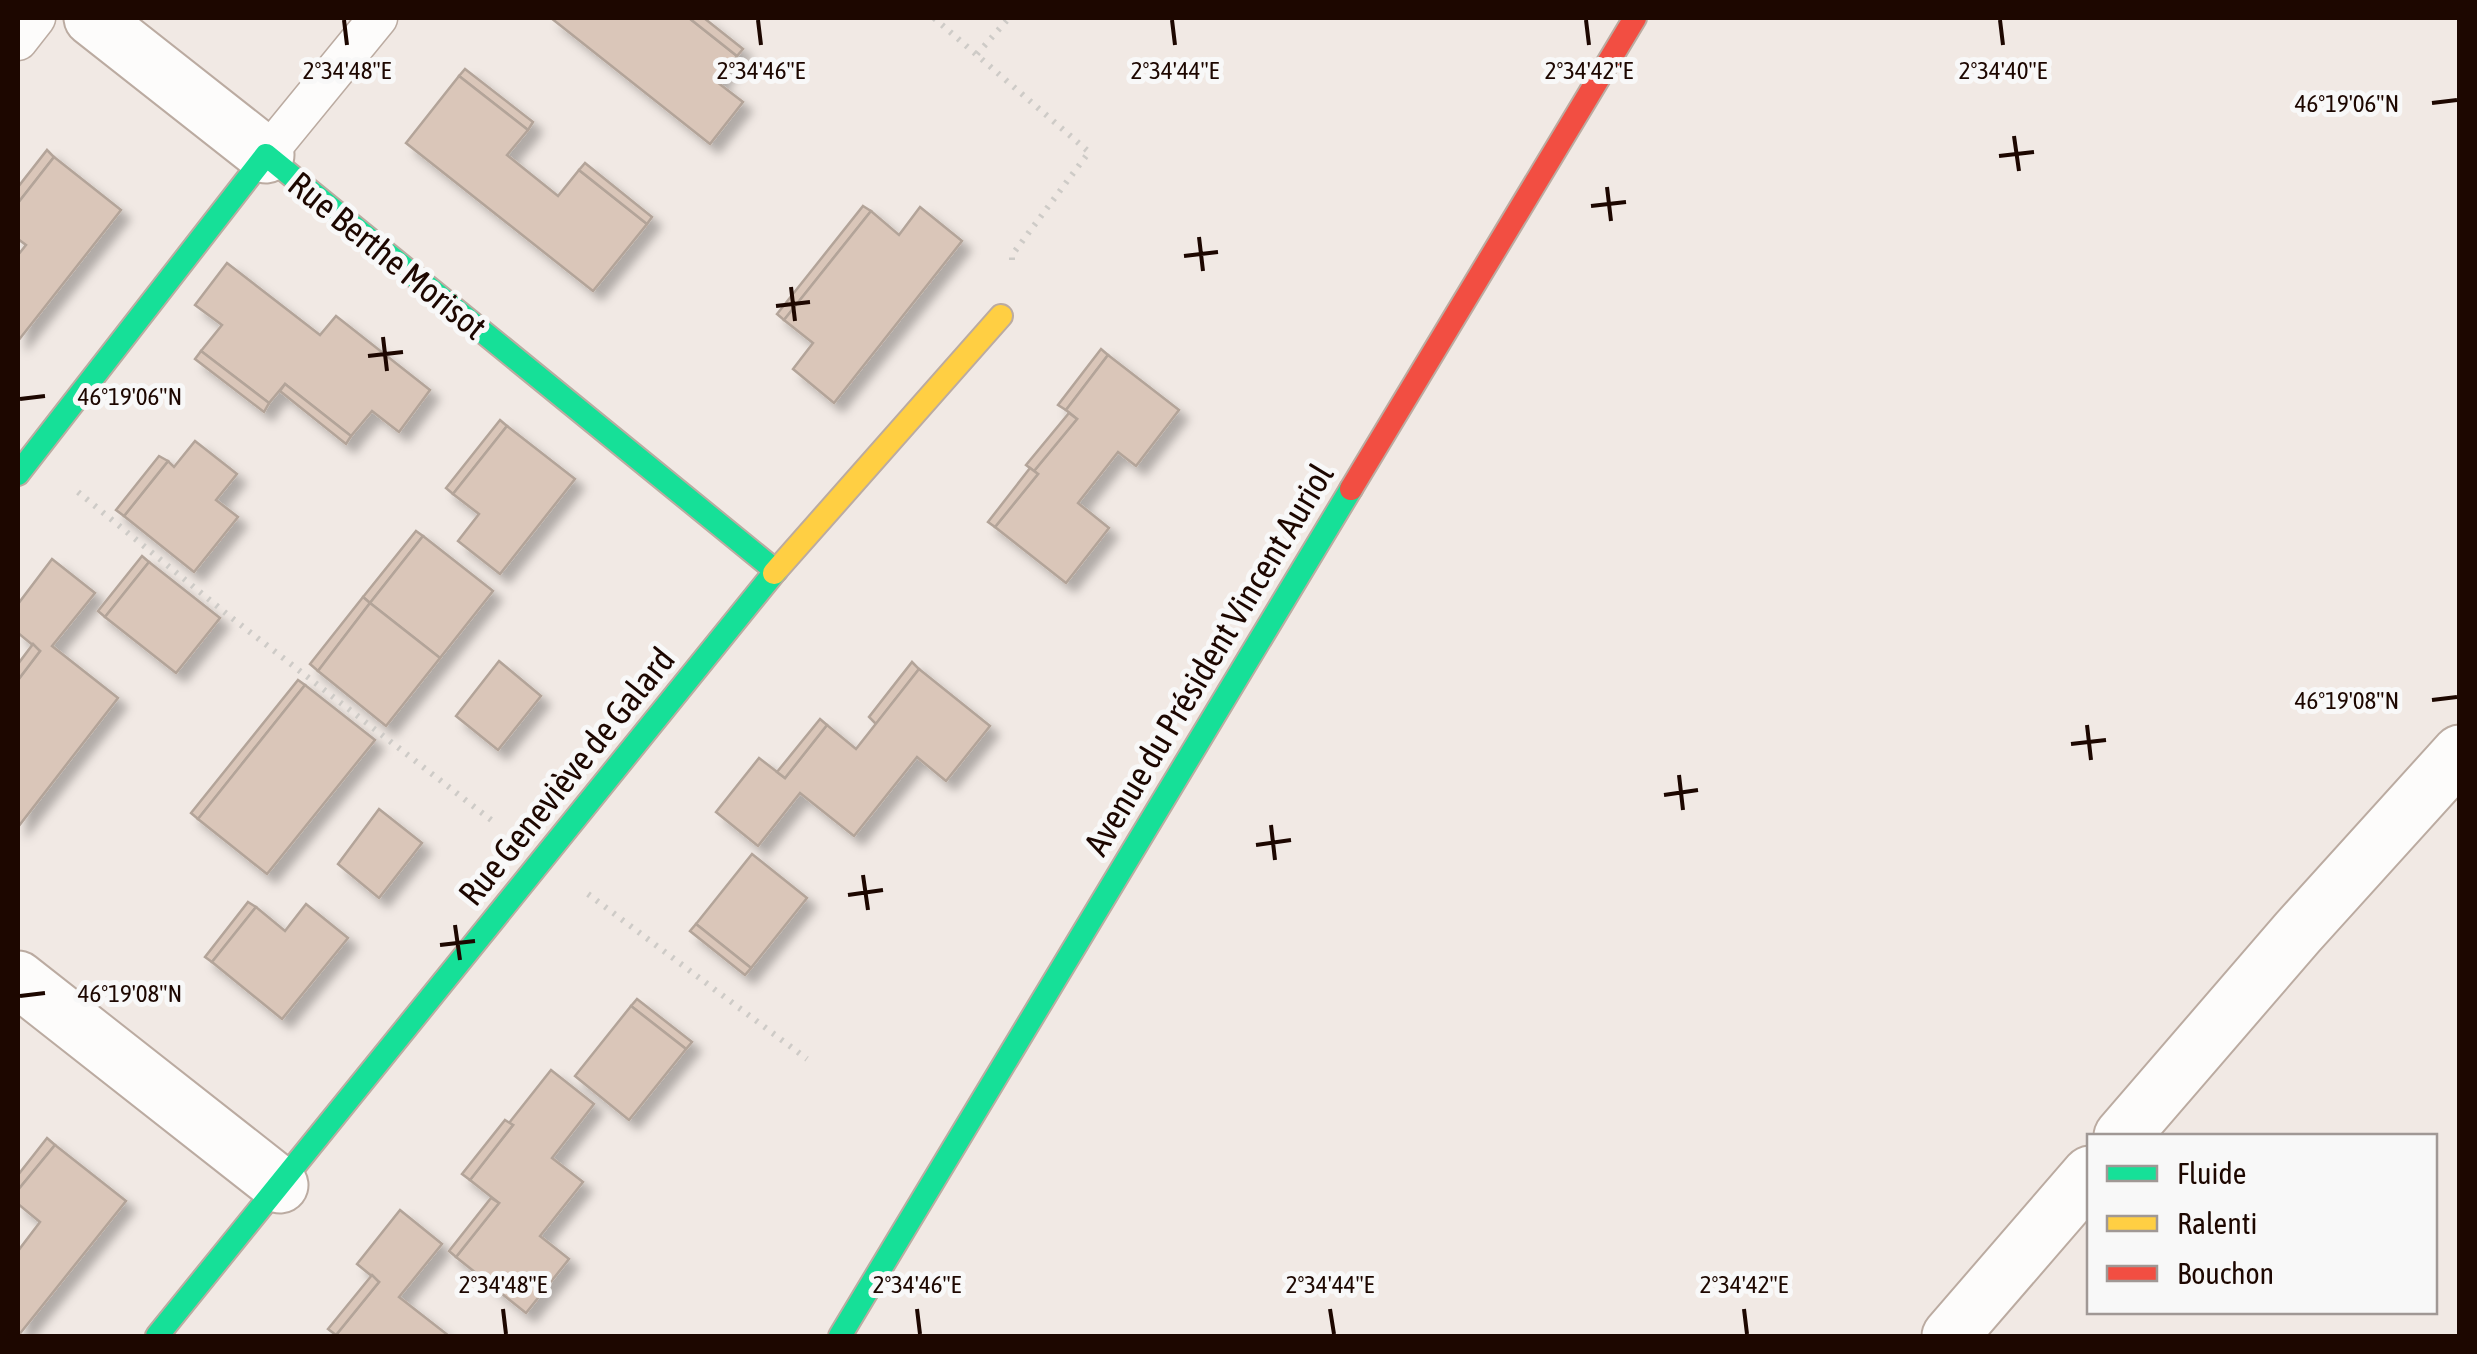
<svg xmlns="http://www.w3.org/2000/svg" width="2477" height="1354" viewBox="0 0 2477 1354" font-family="'Asap Condensed',sans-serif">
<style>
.building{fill:#dac6b9;stroke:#b3a499;stroke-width:2.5;filter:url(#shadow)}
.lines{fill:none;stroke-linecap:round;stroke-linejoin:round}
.lane-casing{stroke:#bbaba1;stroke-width:41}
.street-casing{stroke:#bbaba1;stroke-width:59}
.fast-casing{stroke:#bbaba1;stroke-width:26}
.slow-casing{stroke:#bbaba1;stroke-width:26}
.jam-casing{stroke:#bbaba1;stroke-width:26}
.path{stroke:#cecbc7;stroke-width:6;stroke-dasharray:2.5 8;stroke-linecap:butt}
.lane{stroke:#fdfcfb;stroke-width:38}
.street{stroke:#fdfcfb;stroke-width:55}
.fast{stroke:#16e098;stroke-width:22}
.slow{stroke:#ffcf43;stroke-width:22}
.jam{stroke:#f24e42;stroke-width:22}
.ticks{fill:none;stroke:#1d0700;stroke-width:4}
.labels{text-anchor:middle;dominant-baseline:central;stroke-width:10;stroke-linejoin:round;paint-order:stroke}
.street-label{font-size:35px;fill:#1d0700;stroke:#f8f8f8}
.ticks-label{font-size:25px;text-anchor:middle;fill:#1d0700;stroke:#f8f8f8;stroke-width:10;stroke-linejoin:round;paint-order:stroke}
</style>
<defs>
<filter id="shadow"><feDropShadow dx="9" dy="9" stdDeviation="5" flood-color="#0004"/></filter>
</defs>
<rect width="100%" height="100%" fill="#f1e9e4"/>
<g class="building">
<polygon points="551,18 689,18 737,56 717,82 743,102 710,144"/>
<polygon points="689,18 704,18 743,49 737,56"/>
<polygon points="465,69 533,122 528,130 459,76"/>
<polygon points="459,76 528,130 507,155 558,196 579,170 647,224 593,291 406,143"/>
<polygon points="47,150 54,157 18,203 18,187"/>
<polygon points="54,157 121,210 18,341 18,255 26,245 18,239 18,203"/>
<polygon points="585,163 652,217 647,224 579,170"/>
<polygon points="863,206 871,211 784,320 777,314"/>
<polygon points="920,207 962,241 834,403 793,369 813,343 784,320 871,211 899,235"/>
<polygon points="227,263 320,335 336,316 430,390 399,432 372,411 351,436 285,384 269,403 201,351 222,325 195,305"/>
<polygon points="1101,349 1108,355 1066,410 1058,405"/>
<polygon points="201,351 269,403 264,412 195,359"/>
<polygon points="1108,355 1179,410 1136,466 1118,452 1078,503 1109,528 1066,583 995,527 1038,474 1034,471 1077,419 1066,410"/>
<polygon points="285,384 351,436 346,444 280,391"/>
<polygon points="1069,413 1077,419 1034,471 1026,465"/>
<polygon points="500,420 507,426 453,494 446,488"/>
<polygon points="507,426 575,479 500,574 458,541 479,514 453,494"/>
<polygon points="195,441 237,474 216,500 238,517 194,572 124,516 168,461 174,467"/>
<polygon points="159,456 168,461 124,516 116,510"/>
<polygon points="1030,468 1038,474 995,527 988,522"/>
<polygon points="416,531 423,536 370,603 363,597"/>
<polygon points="423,536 493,591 440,658 370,603"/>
<polygon points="142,556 149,562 105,617 98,611"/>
<polygon points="52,559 95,593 52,646 118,698 18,827 18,680 40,651 18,633 18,604"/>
<polygon points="149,562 220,618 176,673 105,617"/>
<polygon points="363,597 370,603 318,671 310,664"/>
<polygon points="370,603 440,658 386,726 318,671"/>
<polygon points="33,644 40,651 18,680 18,664"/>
<polygon points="499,661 541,696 498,750 456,716"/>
<polygon points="912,662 919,669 876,724 869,717"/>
<polygon points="919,669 990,726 946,781 917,757 854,836 800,793 758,846 716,812 759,758 785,778 827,725 856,749"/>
<polygon points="298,680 305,685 198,819 191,813"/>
<polygon points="305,685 375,740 267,874 198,819"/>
<polygon points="820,719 827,725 785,778 777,772"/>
<polygon points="379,809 422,843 379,898 338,864"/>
<polygon points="752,854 807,898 751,968 696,924"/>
<polygon points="248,902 256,907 212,962 205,957"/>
<polygon points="306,904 348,938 282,1019 212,962 256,907 285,931"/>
<polygon points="696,924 751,968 745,975 690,931"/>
<polygon points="637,999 692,1042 686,1049 631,1006"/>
<polygon points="631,1006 686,1049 629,1120 575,1076"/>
<polygon points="551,1070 594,1104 552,1158 583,1182 540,1236 569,1259 526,1313 456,1257 499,1203 470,1180 513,1125 509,1123"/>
<polygon points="505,1120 513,1125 470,1180 462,1174"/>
<polygon points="47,1138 55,1145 18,1190 18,1175"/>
<polygon points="55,1145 126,1201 18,1336 18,1251 40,1222 18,1204 18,1190"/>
<polygon points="491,1198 499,1203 456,1257 449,1251"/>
<polygon points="400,1210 442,1244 399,1297 449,1336 338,1336 336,1335 379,1282 357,1264"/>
<polygon points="372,1275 379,1282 336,1335 328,1329"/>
</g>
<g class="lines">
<g class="lane-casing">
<g id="lane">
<polyline points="18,41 36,18"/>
<polyline points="266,155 378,18"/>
</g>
</g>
<g class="street-casing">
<g id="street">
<polyline points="92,18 266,155"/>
<polyline points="18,979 280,1185"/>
<polyline points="2122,1136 2298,932 2460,753"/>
<polyline points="1950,1336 2090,1174"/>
</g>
</g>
<g class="fast-casing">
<g id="fast">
<polyline points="18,474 266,155 776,571"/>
<polyline points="157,1336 774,573"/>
<polyline points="840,1336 1351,489"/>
</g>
</g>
<g class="slow-casing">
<polyline id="slow" points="774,573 1001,316"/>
</g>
<g class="jam-casing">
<polyline id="jam" points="1351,489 1635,18"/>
</g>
<g class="path">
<polyline points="934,18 1089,152 1012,255 1012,260"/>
<polyline points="977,54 1009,18"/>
<polyline points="78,492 228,615 495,823"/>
<polyline points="588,894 807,1059"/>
</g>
<use href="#lane" class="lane"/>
<use href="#street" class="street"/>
<use href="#fast" class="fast"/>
<use href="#slow" class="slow"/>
<use href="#jam" class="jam"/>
</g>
<path class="ticks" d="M 344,20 L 347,45M 758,20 L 761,45M 1172,20 L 1175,45M 1586,20 L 1589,45M 2000,20 L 2003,45M 2432,103 L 2457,100M 2014,136 L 2019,171M 1999,156 L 2034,152M 1607,187 L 1611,221M 1591,206 L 1626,202M 1199,237 L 1203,271M 1184,256 L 1218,252M 791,287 L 795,321M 776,306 L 810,302M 383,337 L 387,371M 368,356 L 403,352M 20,399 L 45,396M 2432,700 L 2457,697M 2087,725 L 2091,760M 2071,744 L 2106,740M 1679,775 L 1683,810M 1664,795 L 1698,790M 1271,825 L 1275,860M 1256,845 L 1291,840M 863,875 L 868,910M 848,895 L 883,890M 455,925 L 460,960M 440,945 L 475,941M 20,996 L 45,993M 503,1309 L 506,1334M 917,1309 L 920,1334M 1330,1309 L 1334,1334M 1744,1309 L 1747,1334"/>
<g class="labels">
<g class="street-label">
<text transform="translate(388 255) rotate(39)">Rue Berthe Morisot</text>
<text transform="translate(1208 659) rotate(-59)">Avenue du Président Vincent Auriol</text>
<text transform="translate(566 776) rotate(-51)">Rue Geneviève de Galard</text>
</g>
</g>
<g class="ticks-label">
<text x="347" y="79">2°34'48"E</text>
<text x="761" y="79">2°34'46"E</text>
<text x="1175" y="79">2°34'44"E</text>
<text x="1589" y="79">2°34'42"E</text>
<text x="2003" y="79">2°34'40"E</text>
<text x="2347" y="112">46°19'06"N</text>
<text x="130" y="405">46°19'06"N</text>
<text x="2347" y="709">46°19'08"N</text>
<text x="130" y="1002">46°19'08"N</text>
<text x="503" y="1293">2°34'48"E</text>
<text x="917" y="1293">2°34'46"E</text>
<text x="1330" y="1293">2°34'44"E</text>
<text x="1744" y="1293">2°34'42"E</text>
</g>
<rect width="2477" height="1354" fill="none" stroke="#1d0700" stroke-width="40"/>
<rect x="2087" y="1134" width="350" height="180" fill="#f8f8f8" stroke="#a09895" stroke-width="2.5"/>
<rect x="2107" y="1166" width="50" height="15" fill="#16e098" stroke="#a09895" stroke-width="2.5"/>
<text x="2177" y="1184" font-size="30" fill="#1d0700">Fluide</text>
<rect x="2107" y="1216" width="50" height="15" fill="#ffcf43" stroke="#a09895" stroke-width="2.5"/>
<text x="2177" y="1234" font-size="30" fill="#1d0700">Ralenti</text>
<rect x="2107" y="1266" width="50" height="15" fill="#f24e42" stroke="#a09895" stroke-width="2.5"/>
<text x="2177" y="1284" font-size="30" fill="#1d0700">Bouchon</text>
</svg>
